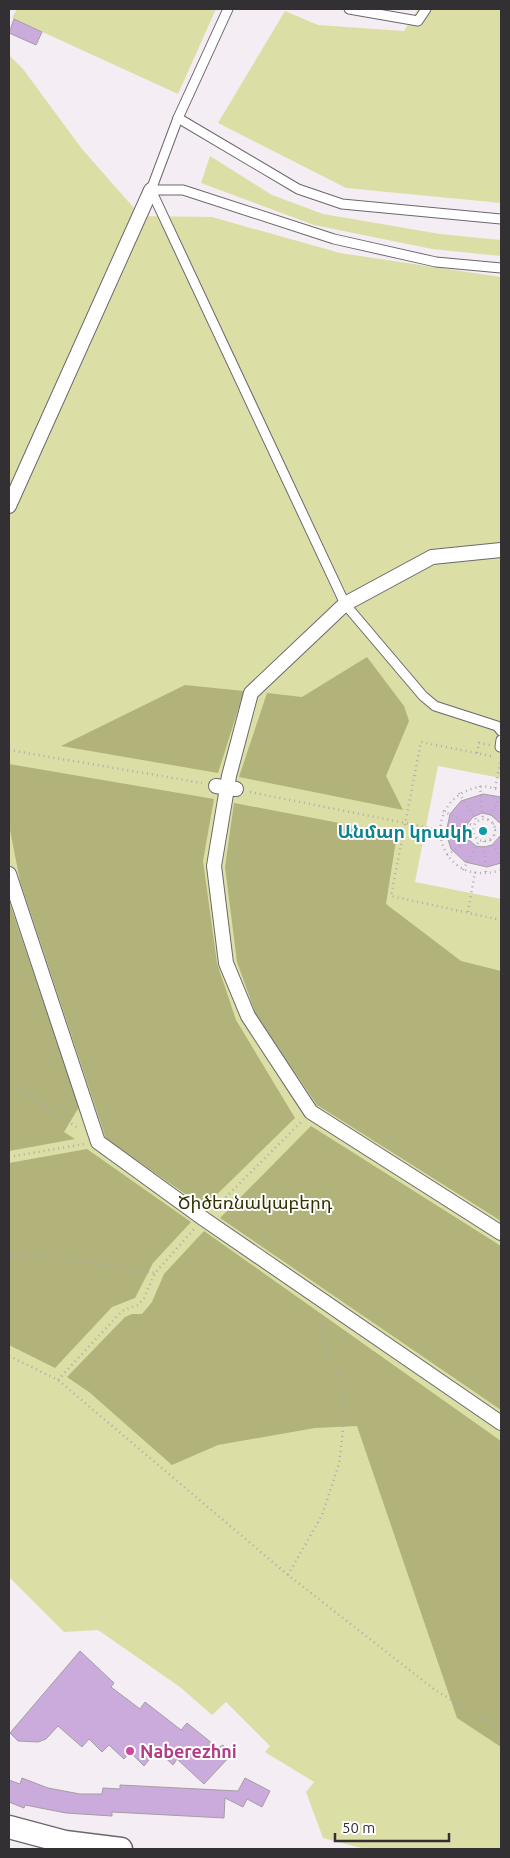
<svg xmlns="http://www.w3.org/2000/svg" width="510" height="1858" viewBox="0 0 510 1858" font-family="Ubuntu,'Noto Sans Armenian',sans-serif">
<style>
.green{fill:#dcdfa5}
.forest{fill:#b1b37a}
.building{fill:#cbabdc;stroke:#a39ea5}
.lines{fill:none;stroke-linecap:round;stroke-linejoin:round}
.service-casing{stroke:#6d676d;stroke-width:11}
.pedestrian-casing{stroke:#6d676d;stroke-width:16}
.tertiary-casing{stroke:#6d676d;stroke-width:25}
.path{stroke:#afaaaf;stroke-width:2.5;stroke-dasharray:1 4;stroke-linecap:butt}
.service{stroke:#fff;stroke-width:9}
.pedestrian{stroke:#fff;stroke-width:14}
.tertiary{stroke:#fff;stroke-width:22}
.culture-dot{fill:#0f9aa8;stroke:#fff;stroke-width:2}
.hotel-dot{fill:#d1479c;stroke:#fff;stroke-width:2}
.labels{text-anchor:middle;dominant-baseline:central;stroke-width:4;stroke-linejoin:round;paint-order:stroke}
.culture-label{font-size:18px;font-weight:bold;fill:#0d838f;stroke:#fff;text-anchor:end}
.park-label{font-size:18px;fill:#313102;stroke:#fff}
.hotel-label{font-size:18px;font-weight:bold;fill:#b23c85;stroke:#fff;text-anchor:start}
</style>
<rect width="100%" height="100%" fill="#f4edf3"/>
<g class="green">
<polygon points="17,9 216,9 178,94 12,18"/>
<polygon points="418,9 501,9 501,203 346,188 218,123 285,11 318,25 404,31"/>
<polygon points="9,55 23,69 82,149 141,216 212,217 340,253 501,277 501,778 438,766 415,882 501,899 501,1849 365,1849 323,1838 306,1792 314,1782 265,1752 270,1746 226,1702 212,1715 180,1687 98,1630 64,1632 9,1577"/>
<polygon points="210,156 272,195 323,214 440,234 501,240 501,256 432,249 314,225 201,183"/>
</g>
<g class="forest">
<polygon points="367,657 404,706 409,721 386,776 403,810 239,777 267,693 302,697"/>
<polygon points="185,685 244,691 218,773 61,746"/>
<polygon points="9,764 214,799 203,861 217,963 236,1020 295,1118 204,1207 106,1139 20,881 9,825"/>
<polygon points="234,803 397,834 386,904 461,961 501,971 501,1221 317,1105 256,1015 237,962 225,867"/>
<polygon points="9,901 79,1107 64,1132 75,1139 9,1151"/>
<polygon points="311,1126 501,1246 501,1410 220,1218"/>
<polygon points="87,1149 191,1222 153,1263 135,1298 112,1307 55,1368 9,1345 9,1163"/>
<polygon points="204,1231 501,1441 501,1747 457,1718 357,1426 315,1428 218,1445 172,1465 89,1392 67,1377 125,1317 132,1314 142,1314 152,1302 164,1274"/>
</g>
<g class="building">
<polygon points="14,19 42,32 36,45 9,33"/>
<polygon points="483,794 501,797 501,824 491,815 482,813 473,817 468,823 466,832 469,840 476,846 484,847 492,845 501,835 501,863 487,867 465,862 451,849 446,833 450,814 461,801"/>
<polygon points="80,1651 114,1683 111,1687 140,1709 145,1702 181,1730 187,1723 218,1748 223,1745 232,1754 204,1784 177,1759 173,1765 157,1750 144,1766 130,1752 124,1759 109,1745 102,1752 89,1739 82,1747 58,1726 46,1739 38,1742 18,1741 10,1733"/>
<polygon points="22,1778 48,1788 80,1794 102,1794 103,1788 120,1789 120,1785 238,1791 245,1778 270,1791 262,1807 247,1799 243,1807 225,1798 224,1818 112,1812 112,1816 66,1813 25,1805 24,1808 9,1802 9,1780 20,1784"/>
</g>
<g class="lines">
<g class="service-casing">
<g id="service">
<polyline points="228,9 178,118 151,190 345,604 423,696 435,706 497,726 501,731"/>
<polyline points="349,9 418,21 426,9"/>
<polyline points="178,118 298,189 342,204 501,219"/>
<polyline points="151,190 183,190 334,239 436,262 501,268"/>
<polyline points="500,747 501,740"/>
</g>
</g>
<g class="pedestrian-casing">
<g id="pedestrian">
<polyline points="9,506 151,190"/>
<polyline points="501,550 432,557 345,604 251,693 229,776 214,866 226,963 248,1016 311,1112 501,1233"/>
<polyline points="216,786 236,789"/>
<polyline points="9,874 98,1142 204,1219 501,1423"/>
</g>
</g>
<g class="tertiary-casing">
<polyline id="tertiary" points="9,1827 65,1842 121,1849"/>
</g>
<g class="path">
<polyline points="9,750 202,783"/>
<polyline points="477,753 479,743 490,745"/>
<polyline points="491,756 421,742 391,896 501,920"/>
<polyline points="480,786 483,819"/>
<polyline points="495,788 501,758"/>
<path d="M 501,790 C 494,789 485,785 479,787 C 416,799 435,891 501,870"/>
<polyline points="250,792 440,830"/>
<polyline points="459,793 477,821"/>
<polyline points="443,811 474,826"/>
<circle cx="484" cy="830" r="11"/>
<polyline points="488,820 501,795"/>
<polyline points="493,824 501,819"/>
<polyline points="495,830 501,829"/>
<polyline points="439,834 472,831"/>
<polyline points="494,835 501,839"/>
<polyline points="490,840 501,858"/>
<polyline points="484,841 486,875"/>
<polyline points="447,855 474,837"/>
<polyline points="463,870 479,841"/>
<polyline points="468,912 475,872"/>
<polyline points="9,1082 78,1128"/>
<polyline points="9,1157 84,1144"/>
<polyline points="215,1208 301,1122"/>
<polyline points="9,1256 49,1256 155,1273"/>
<polyline points="9,1356 58,1380 288,1575 435,1690 501,1730"/>
<polyline points="58,1380 122,1311 138,1305 144,1298 155,1273 195,1228"/>
<polyline points="288,1575 322,1515 339,1464 345,1413 342,1379 323,1344 320,1317"/>
</g>
<use href="#service" class="service"/>
<use href="#pedestrian" class="pedestrian"/>
<use href="#tertiary" class="tertiary"/>
</g>
<circle class="culture-dot" cx="483" cy="831" r="5"/>
<circle class="hotel-dot" cx="130" cy="1751" r="5"/>
<g class="labels">
<g class="culture-label">
<text x="473" y="831">Անմար կրակի</text>
</g>
<g class="park-label">
<text x="255" y="1202">Ծիծեռնակաբերդ</text>
</g>
<g class="hotel-label">
<text x="140" y="1751">Naberezhni</text>
</g>
</g>
<rect width="510" height="1858" fill="none" stroke="#333033" stroke-width="20"/>
<path d="M335 1833v8h114v-8" fill="none" stroke="#333033" stroke-width="2.5"/>
<text x="342" y="1833" font-size="15" fill="#333033" stroke="#ffffff" stroke-width="4" paint-order="stroke">50 m</text>
</svg>
